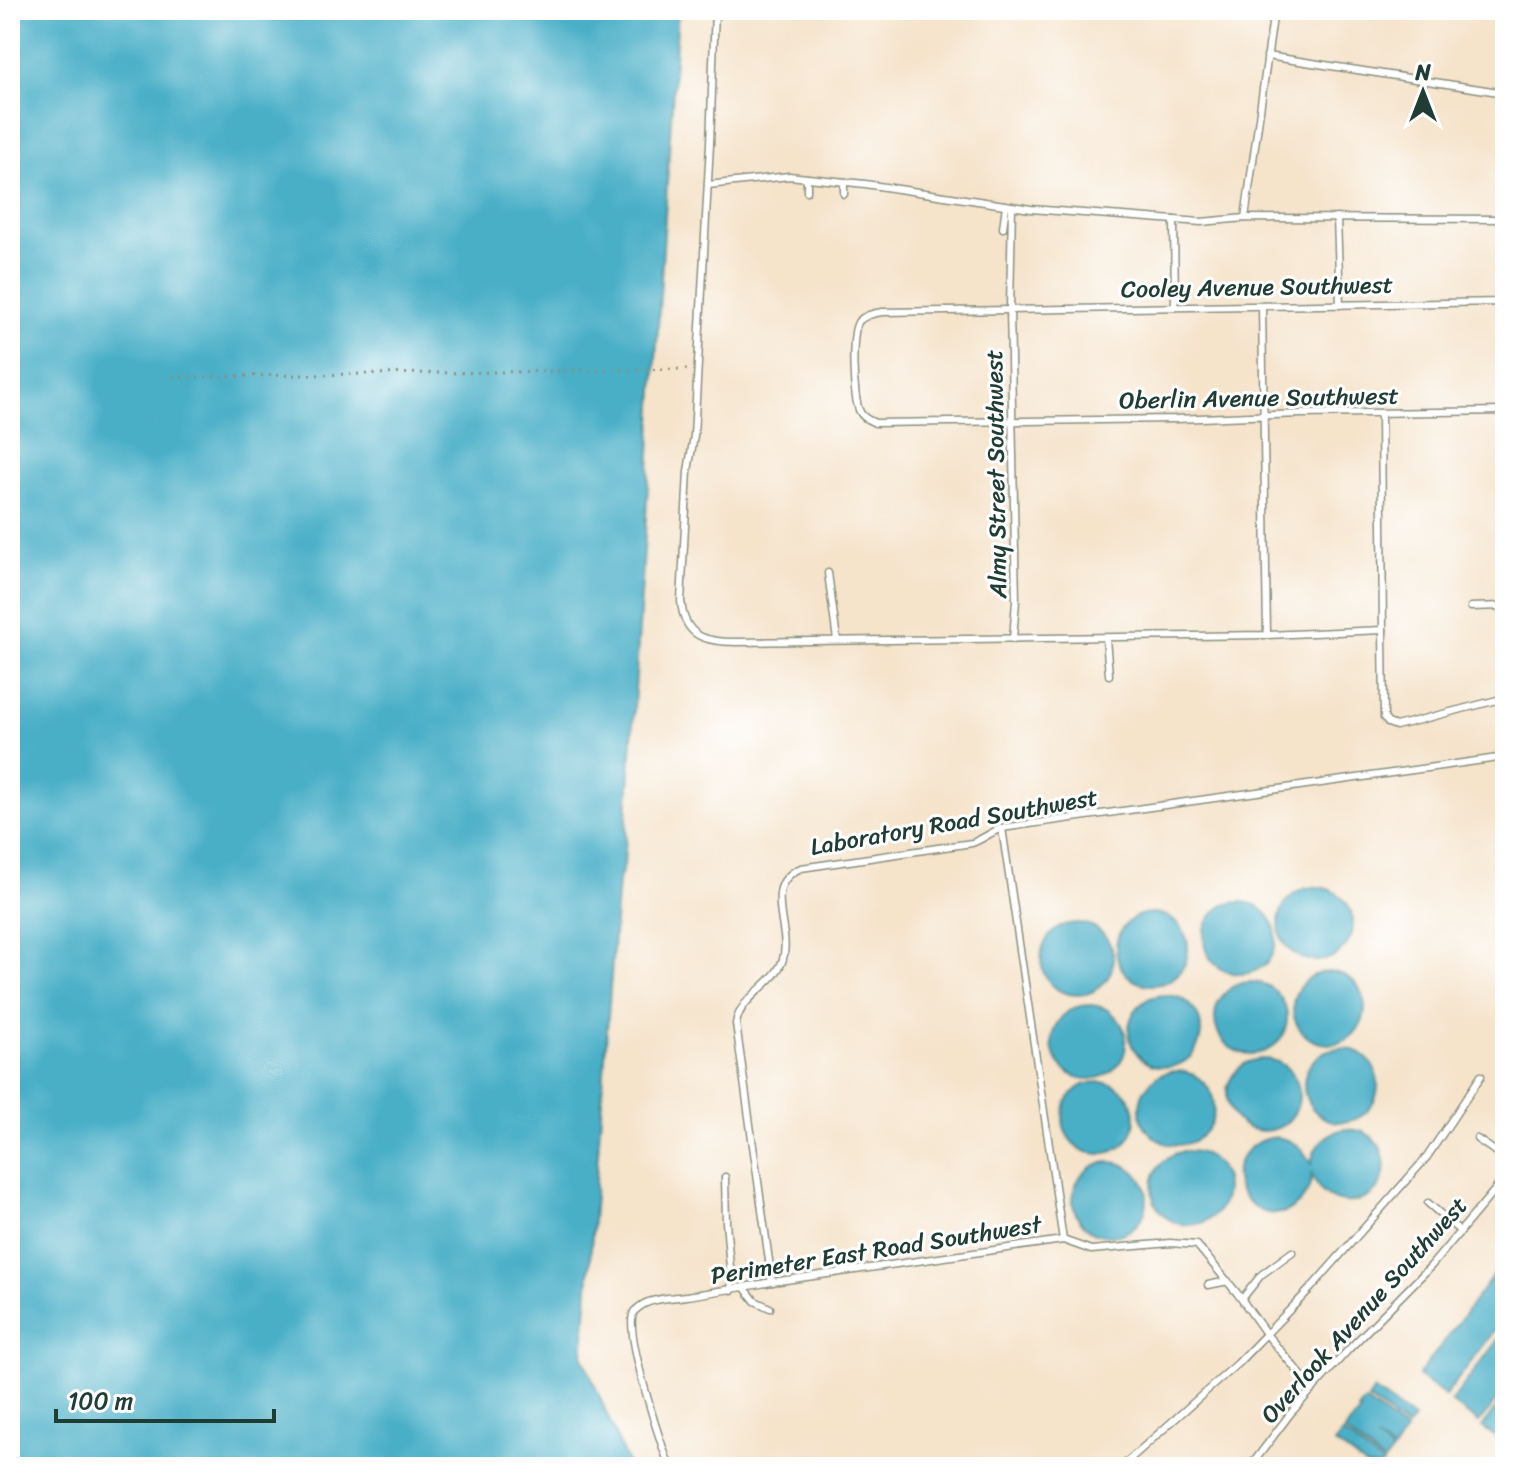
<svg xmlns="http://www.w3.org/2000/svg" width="1515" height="1477" viewBox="0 0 1515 1477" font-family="Sriracha,sans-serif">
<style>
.water{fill:#48afc7;stroke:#34767e;stroke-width:2}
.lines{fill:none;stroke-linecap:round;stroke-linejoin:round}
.lane-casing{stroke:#8a907f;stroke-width:9}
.path{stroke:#8a907f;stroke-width:3;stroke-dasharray:2 6;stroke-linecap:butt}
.lane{stroke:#fff;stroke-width:6}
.labels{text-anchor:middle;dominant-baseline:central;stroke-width:6;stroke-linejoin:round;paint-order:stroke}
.street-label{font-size:24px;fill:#1f3d34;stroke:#fff}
</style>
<rect width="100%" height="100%" fill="#fff"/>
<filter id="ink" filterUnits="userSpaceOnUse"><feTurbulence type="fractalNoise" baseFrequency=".0125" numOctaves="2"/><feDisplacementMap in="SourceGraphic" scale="16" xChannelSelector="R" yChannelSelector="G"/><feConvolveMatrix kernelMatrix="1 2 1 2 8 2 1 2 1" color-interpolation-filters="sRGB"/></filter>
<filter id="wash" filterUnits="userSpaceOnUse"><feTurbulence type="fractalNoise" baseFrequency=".006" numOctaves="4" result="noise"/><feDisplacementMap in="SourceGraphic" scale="32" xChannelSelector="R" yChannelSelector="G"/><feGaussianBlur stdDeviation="1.8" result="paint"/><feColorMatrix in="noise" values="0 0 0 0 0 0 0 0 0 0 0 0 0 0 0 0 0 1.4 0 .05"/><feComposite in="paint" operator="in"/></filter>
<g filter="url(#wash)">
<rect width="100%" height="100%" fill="#f5e3ca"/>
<g class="water">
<polygon points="10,10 678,10 624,866 618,881 583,1357 629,1467 10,1467"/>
<circle cx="1316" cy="924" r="37"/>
<circle cx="1240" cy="938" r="36"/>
<circle cx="1152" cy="949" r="36"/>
<circle cx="1077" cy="959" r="36"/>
<circle cx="1329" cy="1008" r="36"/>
<circle cx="1251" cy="1018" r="36"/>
<circle cx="1165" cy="1031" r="36"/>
<circle cx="1089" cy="1042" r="37"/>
<circle cx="1341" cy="1085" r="37"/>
<circle cx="1263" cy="1095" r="36"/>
<circle cx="1177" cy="1108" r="37"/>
<circle cx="1099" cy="1118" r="36"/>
<path d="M 1345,1129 C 1351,1130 1358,1130 1363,1132 C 1386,1142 1391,1172 1376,1190 C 1361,1208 1329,1206 1317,1185 C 1314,1182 1314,1178 1312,1174 C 1310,1196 1294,1217 1268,1213 C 1259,1211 1254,1207 1247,1200 C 1208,1164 1281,1102 1311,1164 C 1314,1145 1326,1133 1345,1129 Z"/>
<circle cx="1189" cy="1188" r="37"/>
<circle cx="1110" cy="1199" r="37"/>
<polygon points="1505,1260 1505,1317 1445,1396 1418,1376"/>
<polygon points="1505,1330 1505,1389 1479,1423 1451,1402"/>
<polygon points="1374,1390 1414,1419 1407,1428 1368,1399"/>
<polygon points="1505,1396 1505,1444 1482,1427"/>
<polygon points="1365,1401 1406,1431 1393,1451 1376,1439 1392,1452 1384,1462 1344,1431 1360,1412 1358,1410"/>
<polygon points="1342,1433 1383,1464 1380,1467 1367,1467 1335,1443"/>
</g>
</g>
<g filter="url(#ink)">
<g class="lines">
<g class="lane-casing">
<g id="lane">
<path d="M 715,10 L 710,144 L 694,436 L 688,471 L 681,601 C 684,637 705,642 737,642 C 913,638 1090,639 1267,635 L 1262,306"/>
<polyline points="1267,56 1505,93"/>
<polyline points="807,178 807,191"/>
<polyline points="708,185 789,176 865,184 1031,209 1201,222 1245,218 1505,219"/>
<polyline points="844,194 844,182"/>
<polyline points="1012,206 1010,309 1016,601 1013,639"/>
<polyline points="1245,218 1274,10"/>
<polyline points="1337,218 1340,305"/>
<polyline points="1174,220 1175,307"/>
<polyline points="1003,228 1006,205"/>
<path d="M 1505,302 L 882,312 C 874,313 865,315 859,321 C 850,331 853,400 860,412 C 863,418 869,420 875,423 L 1175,419 L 1302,414 L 1505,411"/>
<polyline points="828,573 837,640"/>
<polyline points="1471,607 1505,606"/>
<polyline points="1383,630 1384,718 1388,723 1396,726 1505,698"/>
<polyline points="1267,635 1383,630 1381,413"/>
<polyline points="1106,638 1109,675"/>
<polyline points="1002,828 1063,1240"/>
<polyline points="1477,1139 1505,1158"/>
<polyline points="725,1177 726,1222 732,1290"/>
<polyline points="1428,1203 1461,1232"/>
<path d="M 772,1282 L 736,1024 C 740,995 775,986 783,959 C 792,928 760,885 801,868 L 972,843 C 983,839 991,832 1002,828 L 1505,757"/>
<polyline points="1208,1285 1228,1281"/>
<polyline points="744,1287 755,1301 770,1308"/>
<polyline points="1242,1299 1261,1275 1292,1252"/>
<path d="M 670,1467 C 661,1444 623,1330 634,1312 C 635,1310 642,1305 644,1304 C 655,1298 673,1298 686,1296 C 715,1292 743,1287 772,1282 L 1063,1240 L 1091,1250 L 1170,1243 L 1197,1245 L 1237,1293 L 1267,1335 L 1313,1389"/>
<polyline points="1121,1467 1238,1363 1311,1288 1427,1157 1481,1076"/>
<polyline points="1250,1467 1290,1414 1349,1349 1431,1266 1505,1178"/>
</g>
</g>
<polyline class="path" points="173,377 690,369"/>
<use href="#lane" class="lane"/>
</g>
</g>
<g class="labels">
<g class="street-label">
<text transform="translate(1257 287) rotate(-1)">Cooley Avenue Southwest</text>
<text transform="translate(1259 398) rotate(-1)">Oberlin Avenue Southwest</text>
<text transform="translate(996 474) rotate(-91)">Almy Street Southwest</text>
<text transform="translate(954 822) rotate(-10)">Laboratory Road Southwest</text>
<text transform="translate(876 1250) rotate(-9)">Perimeter East Road Southwest</text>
<text transform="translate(1364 1310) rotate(-48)">Overlook Avenue Southwest</text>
</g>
</g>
<rect width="1515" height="1477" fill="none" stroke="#fff" stroke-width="40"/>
<g transform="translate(1423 92)" stroke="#ffffff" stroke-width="6" paint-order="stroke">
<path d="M0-6L14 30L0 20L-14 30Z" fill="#1f3d34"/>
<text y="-12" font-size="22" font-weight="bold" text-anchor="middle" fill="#1f3d34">N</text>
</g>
<path d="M56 1409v12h218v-12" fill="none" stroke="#1f3d34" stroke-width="4"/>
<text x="68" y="1409" font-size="24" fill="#1f3d34" stroke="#ffffff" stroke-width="6" paint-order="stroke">100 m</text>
</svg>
